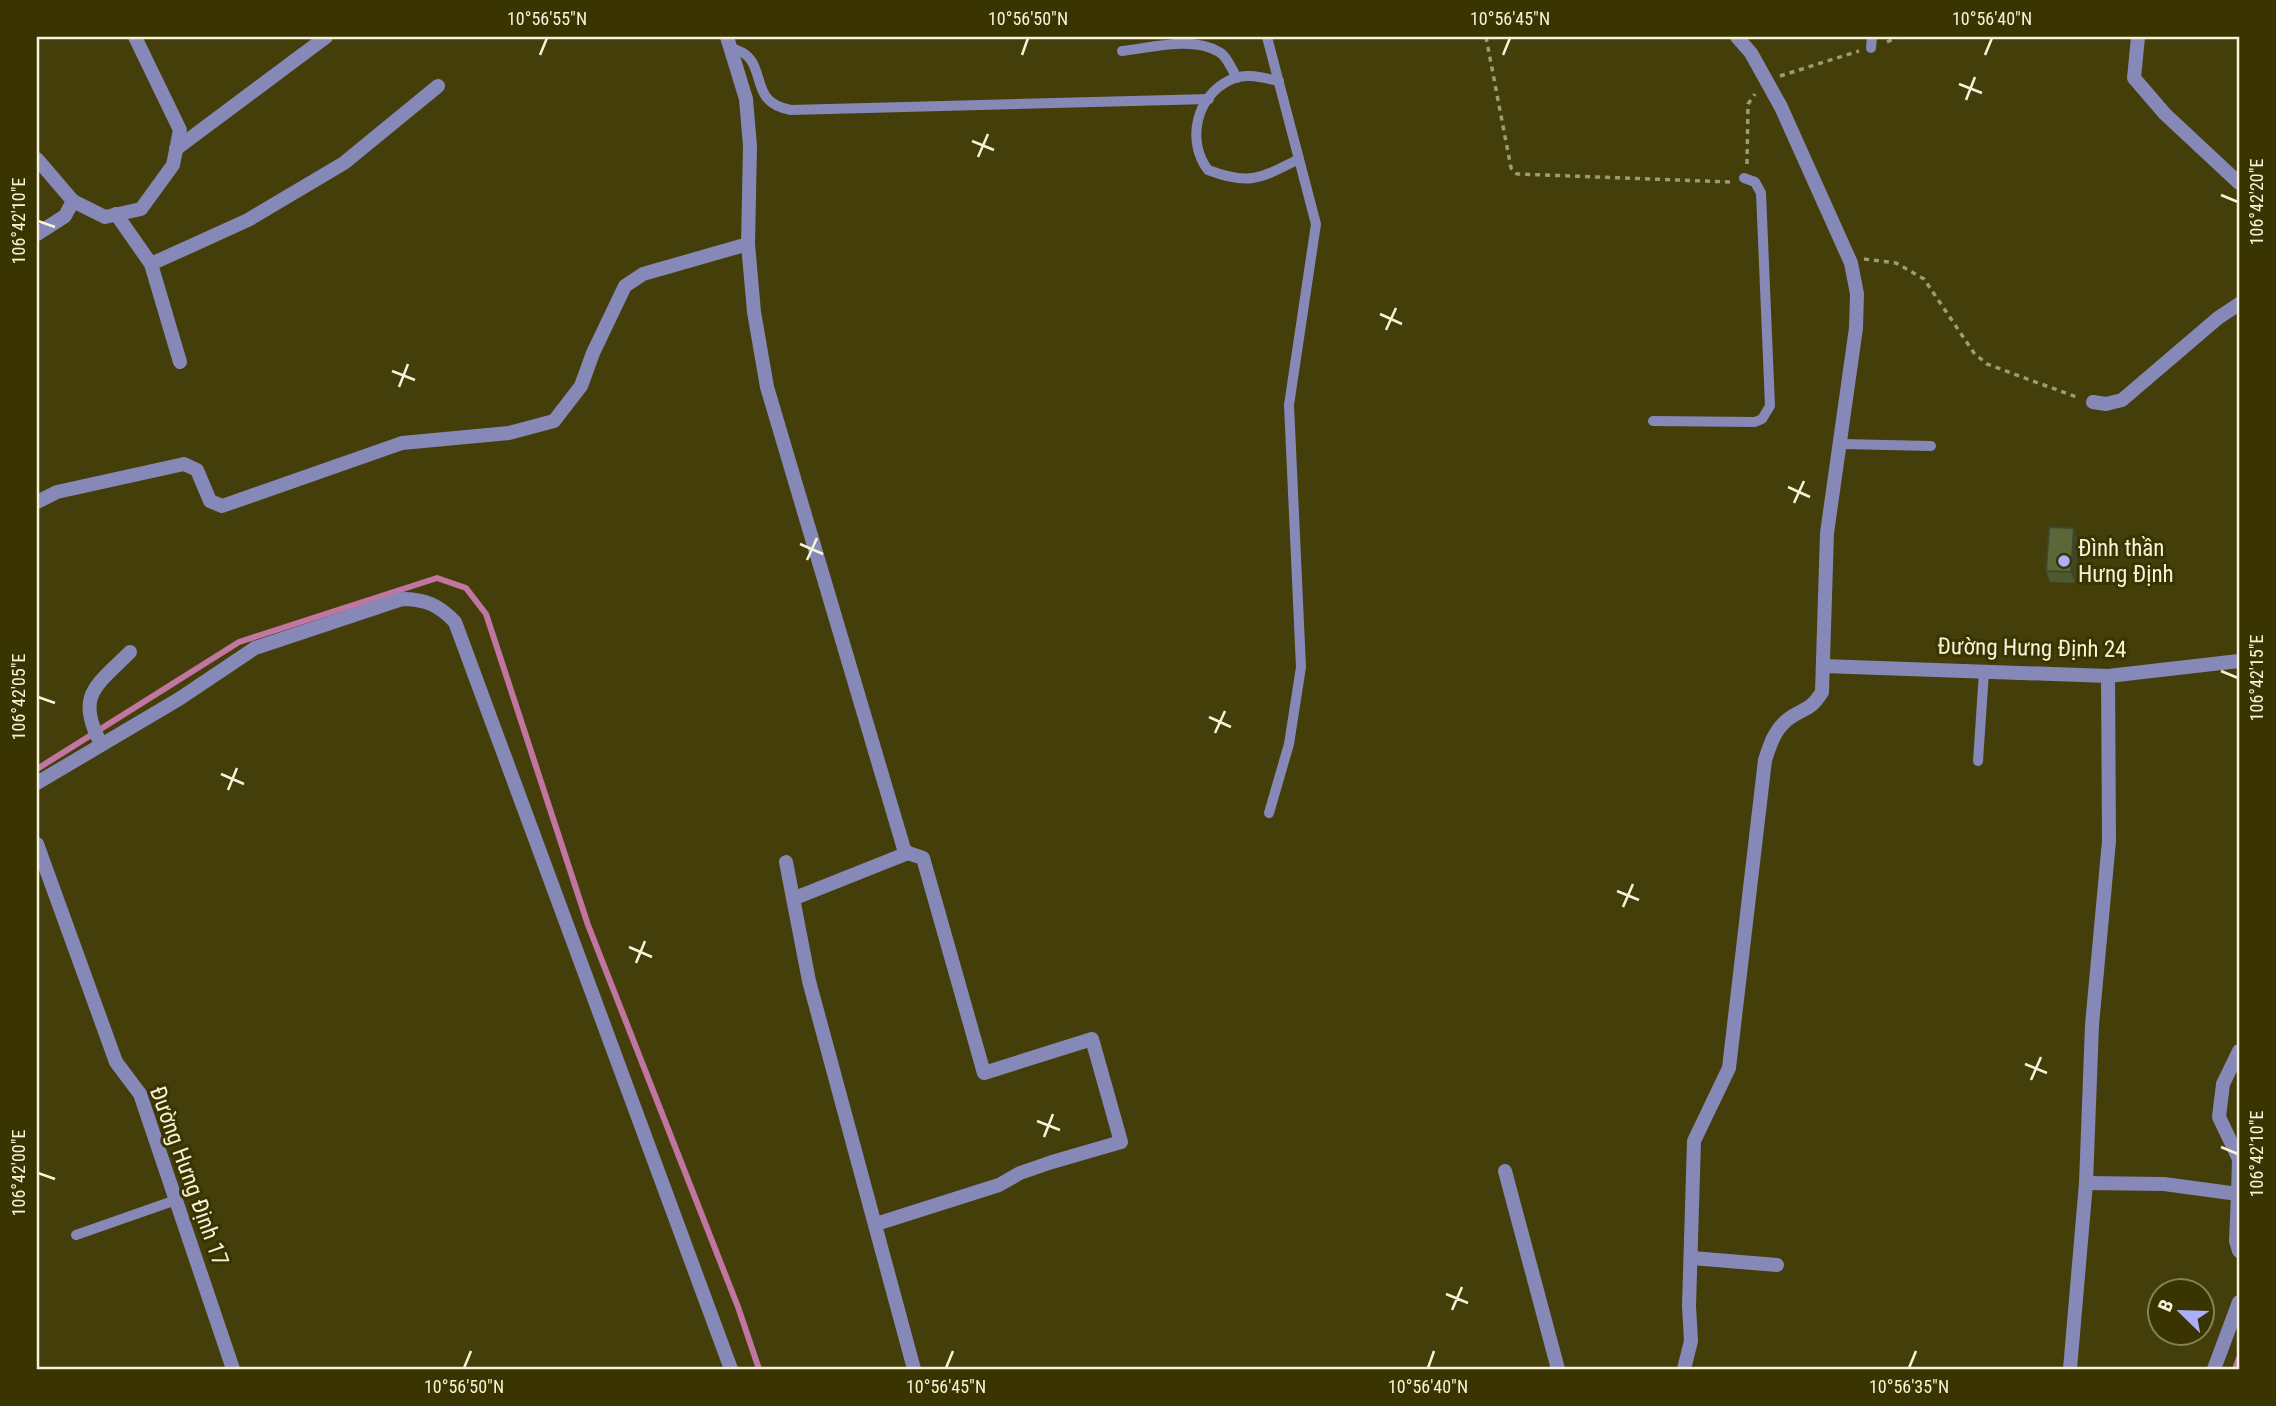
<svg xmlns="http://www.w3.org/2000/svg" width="2276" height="1406" viewBox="0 0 2276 1406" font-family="'Roboto Condensed',sans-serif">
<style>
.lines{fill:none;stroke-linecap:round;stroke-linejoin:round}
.stream{stroke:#c076a0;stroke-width:6}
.path{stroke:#9f9a73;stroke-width:3.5;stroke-dasharray:5 5;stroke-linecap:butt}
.lane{stroke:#8688b8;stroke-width:10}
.street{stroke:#8688b8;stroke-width:14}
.wall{fill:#4d5931}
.shaded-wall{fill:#3e4828}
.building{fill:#596739;stroke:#3e4828;stroke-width:2}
.ticks{fill:none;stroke:#f6f3d9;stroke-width:2.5}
.poi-dot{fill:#acaffb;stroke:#3a3400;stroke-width:2.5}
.labels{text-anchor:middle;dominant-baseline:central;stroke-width:6;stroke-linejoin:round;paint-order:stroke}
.poi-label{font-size:23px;fill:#f6f3d9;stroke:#3a3400;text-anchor:start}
.street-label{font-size:23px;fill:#f6f3d9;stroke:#3a3400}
.neatline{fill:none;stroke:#f6f3d9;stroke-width:2.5}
.ticks-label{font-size:18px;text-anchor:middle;fill:#f6f3d9}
</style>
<rect width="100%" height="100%" fill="#443e0a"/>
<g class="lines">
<g class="stream">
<polyline points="37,769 239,642 437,578 466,588 486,614 588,925 738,1307 759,1369"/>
<polyline points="2235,1369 2239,1358"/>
</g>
<g class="path">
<polyline points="1486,37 1511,168 1517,174 1730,182"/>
<polyline points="1887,42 1898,37"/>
<polyline points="1780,76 1859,51"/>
<polyline points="1747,164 1748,104 1755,94"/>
<polyline points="1864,259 1896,263 1924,279 1974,353 1987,364 2079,398"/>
</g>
<g class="lane">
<polyline points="1267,37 1316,224 1289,405 1301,667 1289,744 1269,813"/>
<path d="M 731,48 C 773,58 743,102 791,110 L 1209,99"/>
<polyline points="1871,48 1872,37"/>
<path d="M 1122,51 C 1151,48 1192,36 1219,52 C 1227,56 1232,70 1237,78"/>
<path d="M 1279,81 C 1263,78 1246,72 1230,80 C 1196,96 1186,141 1208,170 C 1250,186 1261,178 1299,159"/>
<polyline points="1653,421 1755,422 1762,419 1770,406 1761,193 1755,182 1744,178"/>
<polyline points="1842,444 1931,446"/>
<polyline points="1978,761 1984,672"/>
<polyline points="76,1235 176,1200"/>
</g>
<g class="street">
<polyline points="2138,37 2134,78 2165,114 2239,183"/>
<polyline points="176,149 326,37"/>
<polyline points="37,159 73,201 65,216 37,234"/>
<polyline points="73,201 105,217 141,209 173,165 180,130 135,37"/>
<polyline points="116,214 151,264 248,220 344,163 438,86"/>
<polyline points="748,244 754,312 767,387 904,849 908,853 923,858 984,1073 1092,1039 1121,1142 1052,1162 1020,1173 999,1185 876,1224"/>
<polyline points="151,264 180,362"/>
<polyline points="2093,402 2106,404 2122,400 2218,318 2239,304"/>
<polyline points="37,502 57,492 184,464 197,470 210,501 222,506 402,443 509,433 554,421 581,386 593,353 625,286 643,274 748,244 750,146 746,99 727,37"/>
<polyline points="1823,666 2108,676 2239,661"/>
<path d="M 101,744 C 75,695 96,686 130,652"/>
<path d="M 37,783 L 179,699 L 255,648 L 402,599 C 425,599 439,605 455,622 L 731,1369"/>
<polyline points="37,844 116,1062 140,1094 233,1369"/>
<polyline points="786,862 809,981 914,1369"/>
<polyline points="795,898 908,853"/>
<polyline points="1505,1171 1558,1369"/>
<polyline points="2086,1183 2164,1184 2238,1194 2239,1159 2219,1117 2223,1084 2239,1051"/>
<polyline points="2238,1194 2236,1241 2239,1251"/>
<polyline points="1692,1258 1777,1265"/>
<path d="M 1684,1369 L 1691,1341 L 1689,1306 L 1694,1141 L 1729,1068 L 1765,760 C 1770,745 1774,731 1787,720 C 1803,707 1809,713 1822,692 L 1827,533 L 1856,328 L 1857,294 L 1851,263 L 1781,107 L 1751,53 L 1737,37"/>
<polyline points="2070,1369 2086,1183 2092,1025 2109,841 2108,676"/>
<polyline points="2214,1369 2239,1302"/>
</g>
</g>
<polygon class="wall" points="2078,539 2075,583 2050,582 2046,571"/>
<polygon class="shaded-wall" points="2074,528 2078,539 2075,583 2071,572"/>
<polygon class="building" points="2049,527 2074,528 2071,572 2046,571"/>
<path class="ticks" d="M 540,55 L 547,38M 1022,55 L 1028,38M 1503,55 L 1510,38M 1985,55 L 1992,38M 1959,84 L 1982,93M 1966,100 L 1975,77M 972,141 L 994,150M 978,157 L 988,134M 2221,195 L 2238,202M 38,221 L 55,227M 1380,314 L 1402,324M 1386,330 L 1396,308M 392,371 L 415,380M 399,387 L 408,364M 1788,487 L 1810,497M 1794,503 L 1804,481M 800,544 L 823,554M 807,560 L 817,538M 2221,671 L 2238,678M 38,697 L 55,703M 1209,717 L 1231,727M 1215,733 L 1225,711M 221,774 L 244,784M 228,790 L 237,768M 1617,891 L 1639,900M 1623,907 L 1633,884M 629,947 L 652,957M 636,963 L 645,941M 2025,1064 L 2047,1073M 2031,1080 L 2041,1057M 1037,1121 L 1060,1130M 1044,1137 L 1053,1114M 2221,1147 L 2238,1154M 38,1173 L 55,1179M 1446,1294 L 1468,1303M 1452,1310 L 1462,1287M 464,1368 L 471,1351M 946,1368 L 953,1351M 1428,1368 L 1434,1351M 1909,1368 L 1916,1351"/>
<circle class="poi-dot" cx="2064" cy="561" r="7"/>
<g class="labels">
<g class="poi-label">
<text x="2078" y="548">Đình thần<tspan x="2078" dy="26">Hưng Định</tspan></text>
</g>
<g class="street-label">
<text transform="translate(2032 648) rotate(1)">Đường Hưng Định 24</text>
<text transform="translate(189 1176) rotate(70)">Đường Hưng Định 17</text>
</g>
</g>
<rect width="2276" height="1406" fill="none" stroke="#3a3400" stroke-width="77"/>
<g transform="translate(2181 1312) rotate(293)"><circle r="33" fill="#3a3400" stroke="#858057" stroke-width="2"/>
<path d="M0-5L12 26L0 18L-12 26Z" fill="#acaffb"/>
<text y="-10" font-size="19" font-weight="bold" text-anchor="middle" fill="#f6f3d9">B</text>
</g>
<rect x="38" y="38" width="2200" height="1330" class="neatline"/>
<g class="ticks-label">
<text x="547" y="25">10°56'55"N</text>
<text x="1028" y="25">10°56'50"N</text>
<text x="1510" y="25">10°56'45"N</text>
<text x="1992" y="25">10°56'40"N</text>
<text transform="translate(2257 202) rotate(-90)" y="6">106°42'20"E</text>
<text transform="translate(19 221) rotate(-90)" y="6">106°42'10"E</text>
<text transform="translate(2257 678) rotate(-90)" y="6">106°42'15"E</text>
<text transform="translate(19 697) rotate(-90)" y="6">106°42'05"E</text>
<text transform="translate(2257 1154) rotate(-90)" y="6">106°42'10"E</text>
<text transform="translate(19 1173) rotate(-90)" y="6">106°42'00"E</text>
<text x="464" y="1393">10°56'50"N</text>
<text x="946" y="1393">10°56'45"N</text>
<text x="1428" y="1393">10°56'40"N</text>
<text x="1909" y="1393">10°56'35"N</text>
</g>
</svg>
